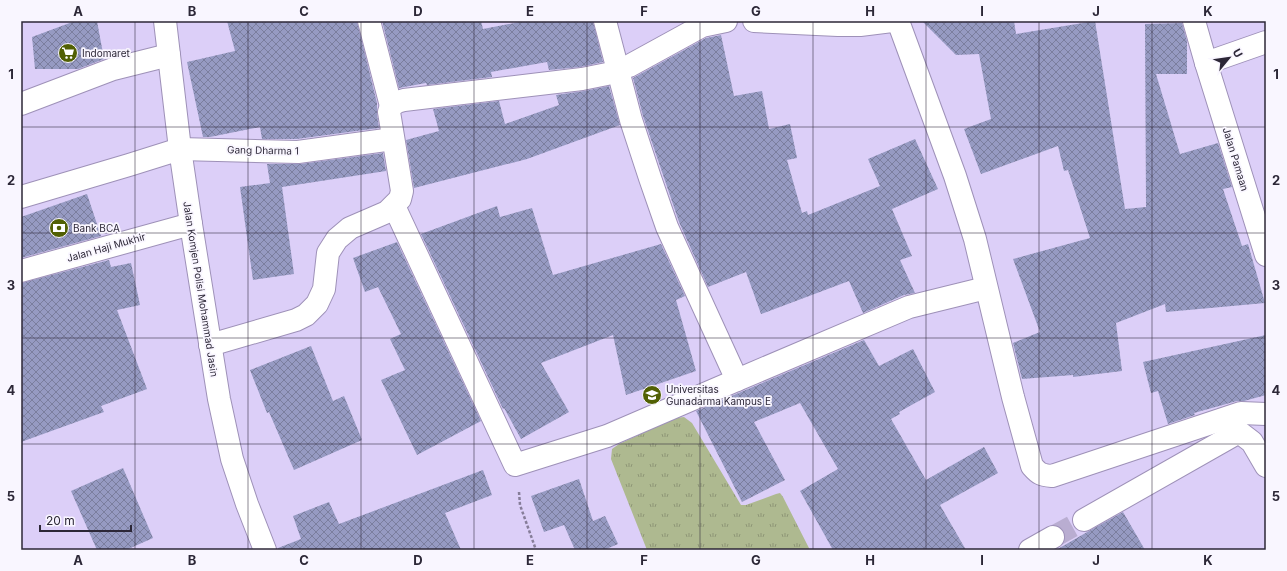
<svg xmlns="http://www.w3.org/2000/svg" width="1287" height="571" viewBox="0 0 1287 571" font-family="Inter,sans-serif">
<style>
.grass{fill:url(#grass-tufts)}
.building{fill:url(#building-cross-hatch)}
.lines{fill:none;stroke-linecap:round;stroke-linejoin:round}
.minor-tunnel{stroke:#b9add1;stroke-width:22;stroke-dasharray:22 11;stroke-linecap:butt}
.minor-casing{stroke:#9e91b8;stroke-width:24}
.major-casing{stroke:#9e91b8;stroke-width:24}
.path{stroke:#867d99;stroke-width:2.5;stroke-dasharray:3 2;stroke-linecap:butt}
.minor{stroke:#fff;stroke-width:22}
.major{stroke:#fff;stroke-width:22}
.grid{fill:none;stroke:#2c2737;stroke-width:1;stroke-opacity:0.55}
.labels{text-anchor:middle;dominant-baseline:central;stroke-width:3.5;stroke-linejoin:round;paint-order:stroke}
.poi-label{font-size:10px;fill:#2c2737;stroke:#f9f6ff;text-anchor:start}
.street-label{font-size:10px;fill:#2c2737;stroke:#f9f6ff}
.neatline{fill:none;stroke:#2c2737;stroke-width:1.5}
.grid-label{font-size:13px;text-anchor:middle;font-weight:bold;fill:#2c2737}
</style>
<defs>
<pattern id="grass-tufts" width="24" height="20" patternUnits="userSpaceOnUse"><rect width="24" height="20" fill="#aeb990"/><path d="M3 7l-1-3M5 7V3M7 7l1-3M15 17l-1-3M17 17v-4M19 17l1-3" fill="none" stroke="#8e9676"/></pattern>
<pattern id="building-cross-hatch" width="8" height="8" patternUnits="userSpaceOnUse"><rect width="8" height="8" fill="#969ac2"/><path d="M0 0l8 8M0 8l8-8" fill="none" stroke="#7b7e9e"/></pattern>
</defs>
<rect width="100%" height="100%" fill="#dccff8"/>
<polygon class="grass" points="684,417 692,423 741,505 746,505 776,494 780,493 783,497 810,550 647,550 611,459 612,449 619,444 675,418"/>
<g class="building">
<polygon points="75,21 97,21 104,59 78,69 35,69 32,37"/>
<polygon points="227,21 357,21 377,103 377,114 379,128 297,139 262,139 260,127 210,137 203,137 187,62 235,51"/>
<polygon points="382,21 481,21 483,29 525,21 593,21 603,62 580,67 549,70 547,62 491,72 492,77 427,85 426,83 399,88"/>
<polygon points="922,21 1014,21 1016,34 1095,21 1125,209 1146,207 1145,24 1182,23 1187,41 1187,74 1156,74 1180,154 1218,143 1232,187 1223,189 1242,246 1248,244 1265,303 1166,312 1165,304 1116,323 1122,371 1073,377 1073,375 1022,379 1013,343 1040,332 1013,259 1090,238 1068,170 1064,171 1058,146 981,174 964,129 991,119 979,54 956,55"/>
<polygon points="721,35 734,96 762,91 769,129 790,124 797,158 787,160 802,213 807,211 808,215 880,186 868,159 915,139 938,189 892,209 912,256 900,260 915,293 904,295 863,313 849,281 761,314 746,272 708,287 679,222 643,116 633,78 706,38"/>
<polygon points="609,86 620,125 527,159 414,188 406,140 439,131 433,109 499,101 505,124 559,105 556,95 584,91"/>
<polygon points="383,153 386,171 282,187 294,274 253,280 240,187 270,183 267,164 300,164"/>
<polygon points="87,194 101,236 21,258 21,217"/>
<polygon points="497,206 500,217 532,208 553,275 661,244 685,296 676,300 696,371 626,395 613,335 541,363 569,412 521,439 504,408 503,409 421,234"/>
<polygon points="397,242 481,421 417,455 381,380 405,370 390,339 401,334 378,287 365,292 353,258"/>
<polygon points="109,260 111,267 131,263 140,305 117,310 147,389 101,406 104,412 21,442 21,283"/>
<polygon points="1266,335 1266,395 1244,401 1237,401 1194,413 1195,415 1168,424 1158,391 1151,393 1143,362"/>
<polygon points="864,340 879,366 913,349 935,392 899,412 900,414 891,419 926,480 984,447 998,473 940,505 966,550 833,550 800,491 838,469 800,403 754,422 785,480 742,502 696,411"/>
<polygon points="311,346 333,401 344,396 362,440 294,470 269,412 267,413 250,370"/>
<polygon points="123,468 153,538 126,550 97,550 71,491"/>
<polygon points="483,470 492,495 445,513 461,550 278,550 278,548 301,539 293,516 329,502 339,524"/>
<polygon points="579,479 593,521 605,516 618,544 604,550 575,550 564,525 544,532 531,496"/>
<polygon points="1123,512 1145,550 1056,550 1089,531"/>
</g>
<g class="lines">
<polyline class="minor-tunnel" points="1053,537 1084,520"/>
<g class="minor-casing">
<g id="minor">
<polyline points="369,21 391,106"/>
<polyline points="605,21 631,120 650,178 667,227 737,380"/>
<polyline points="754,21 838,25 860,25 892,21"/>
<path d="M 898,21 L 955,176 L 975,239 L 1013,397 L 1032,466 C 1039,474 1041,475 1052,476 L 1241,413 L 1266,414"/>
<polyline points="1194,21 1206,63 1266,255"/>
<polyline points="1206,63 1266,42"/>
<polyline points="21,104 113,69 169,55"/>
<polyline points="21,197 129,165 180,149 298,152 393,139"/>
<polyline points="394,206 515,465 607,436 737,380 909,307 986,288"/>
<polyline points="21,271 191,224"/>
<polyline points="210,345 296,320 306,315 317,304 324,289 328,253 337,239 350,228 387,212 400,199 402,191 389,112 391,106 397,102 404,100 582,79 607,74 629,66 702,26 726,21"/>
<polyline points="1084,520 1239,432 1252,442 1266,466"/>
<polyline points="1030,550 1053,537"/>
</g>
</g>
<g class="major-casing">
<polyline id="major" points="165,21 180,149 191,224 219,399 232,459 247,504 265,550"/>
</g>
<polyline class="path" points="519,492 520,505 536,550"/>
<use href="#minor" class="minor"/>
<use href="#major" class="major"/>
</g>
<path class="grid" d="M 135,21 L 135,550M 248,21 L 248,550M 361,21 L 361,550M 474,21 L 474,550M 587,21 L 587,550M 700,21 L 700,550M 813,21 L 813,550M 926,21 L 926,550M 1039,21 L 1039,550M 1152,21 L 1152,550M 21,127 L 1266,127M 21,233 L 1266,233M 21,338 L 1266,338M 21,444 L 1266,444"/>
<defs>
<g id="supermarket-disc" transform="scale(1)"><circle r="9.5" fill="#516003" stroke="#f9f6ff"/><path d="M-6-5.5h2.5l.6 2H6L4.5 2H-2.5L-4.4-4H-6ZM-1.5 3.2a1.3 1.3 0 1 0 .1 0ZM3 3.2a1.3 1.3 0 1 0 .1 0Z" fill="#fff"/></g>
<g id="bank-disc" transform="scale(1)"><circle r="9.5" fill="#516003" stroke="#f9f6ff"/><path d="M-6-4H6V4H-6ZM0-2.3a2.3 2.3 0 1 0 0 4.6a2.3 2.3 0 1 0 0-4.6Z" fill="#fff"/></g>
<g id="university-disc" transform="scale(1)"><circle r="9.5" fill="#516003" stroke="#f9f6ff"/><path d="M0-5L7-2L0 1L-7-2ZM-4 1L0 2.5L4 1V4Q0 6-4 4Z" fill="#fff"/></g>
</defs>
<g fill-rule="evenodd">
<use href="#supermarket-disc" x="68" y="53"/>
<use href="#bank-disc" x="59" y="228"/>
<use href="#university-disc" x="652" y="395"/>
</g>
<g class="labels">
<g class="poi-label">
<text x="82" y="53">Indomaret</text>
<text x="73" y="228">Bank BCA</text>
<text x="666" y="389">Universitas<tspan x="666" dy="12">Gunadarma Kampus E</tspan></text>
</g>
<g class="street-label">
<text transform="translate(263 150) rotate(1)">Gang Dharma 1</text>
<text transform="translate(1236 159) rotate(73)">Jalan Pamaan</text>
<text transform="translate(106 247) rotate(-16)">Jalan Haji Mukhir</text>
<text transform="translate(201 289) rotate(81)">Jalan Komjen Polisi Mohammad Jasin</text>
</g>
</g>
<rect width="1287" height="571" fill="none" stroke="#f9f6ff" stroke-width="44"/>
<g transform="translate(1229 58) rotate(61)" stroke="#f9f6ff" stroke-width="3" paint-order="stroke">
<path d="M0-3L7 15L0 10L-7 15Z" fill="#2c2737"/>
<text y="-6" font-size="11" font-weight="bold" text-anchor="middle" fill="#2c2737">U</text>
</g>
<path d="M40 525v6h91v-6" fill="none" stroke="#2c2737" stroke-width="2"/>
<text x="46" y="525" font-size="12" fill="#2c2737" stroke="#f9f6ff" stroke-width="3" paint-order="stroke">20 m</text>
<rect x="22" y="22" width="1243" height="527" class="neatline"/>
<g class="grid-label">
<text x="78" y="16">A</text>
<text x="192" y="16">B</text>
<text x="304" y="16">C</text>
<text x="418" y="16">D</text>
<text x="530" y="16">E</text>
<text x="644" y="16">F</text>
<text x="756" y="16">G</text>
<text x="870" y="16">H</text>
<text x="982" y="16">I</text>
<text x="1096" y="16">J</text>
<text x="1208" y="16">K</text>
<text x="11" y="79">1</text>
<text x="1276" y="79">1</text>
<text x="11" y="185">2</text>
<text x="1276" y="185">2</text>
<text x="11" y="290">3</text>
<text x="1276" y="290">3</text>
<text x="11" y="395">4</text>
<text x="1276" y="395">4</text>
<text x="11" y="501">5</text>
<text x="1276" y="501">5</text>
<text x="78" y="565">A</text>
<text x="192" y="565">B</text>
<text x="304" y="565">C</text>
<text x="418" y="565">D</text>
<text x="530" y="565">E</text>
<text x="644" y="565">F</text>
<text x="756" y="565">G</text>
<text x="870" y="565">H</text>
<text x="982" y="565">I</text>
<text x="1096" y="565">J</text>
<text x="1208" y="565">K</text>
</g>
</svg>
